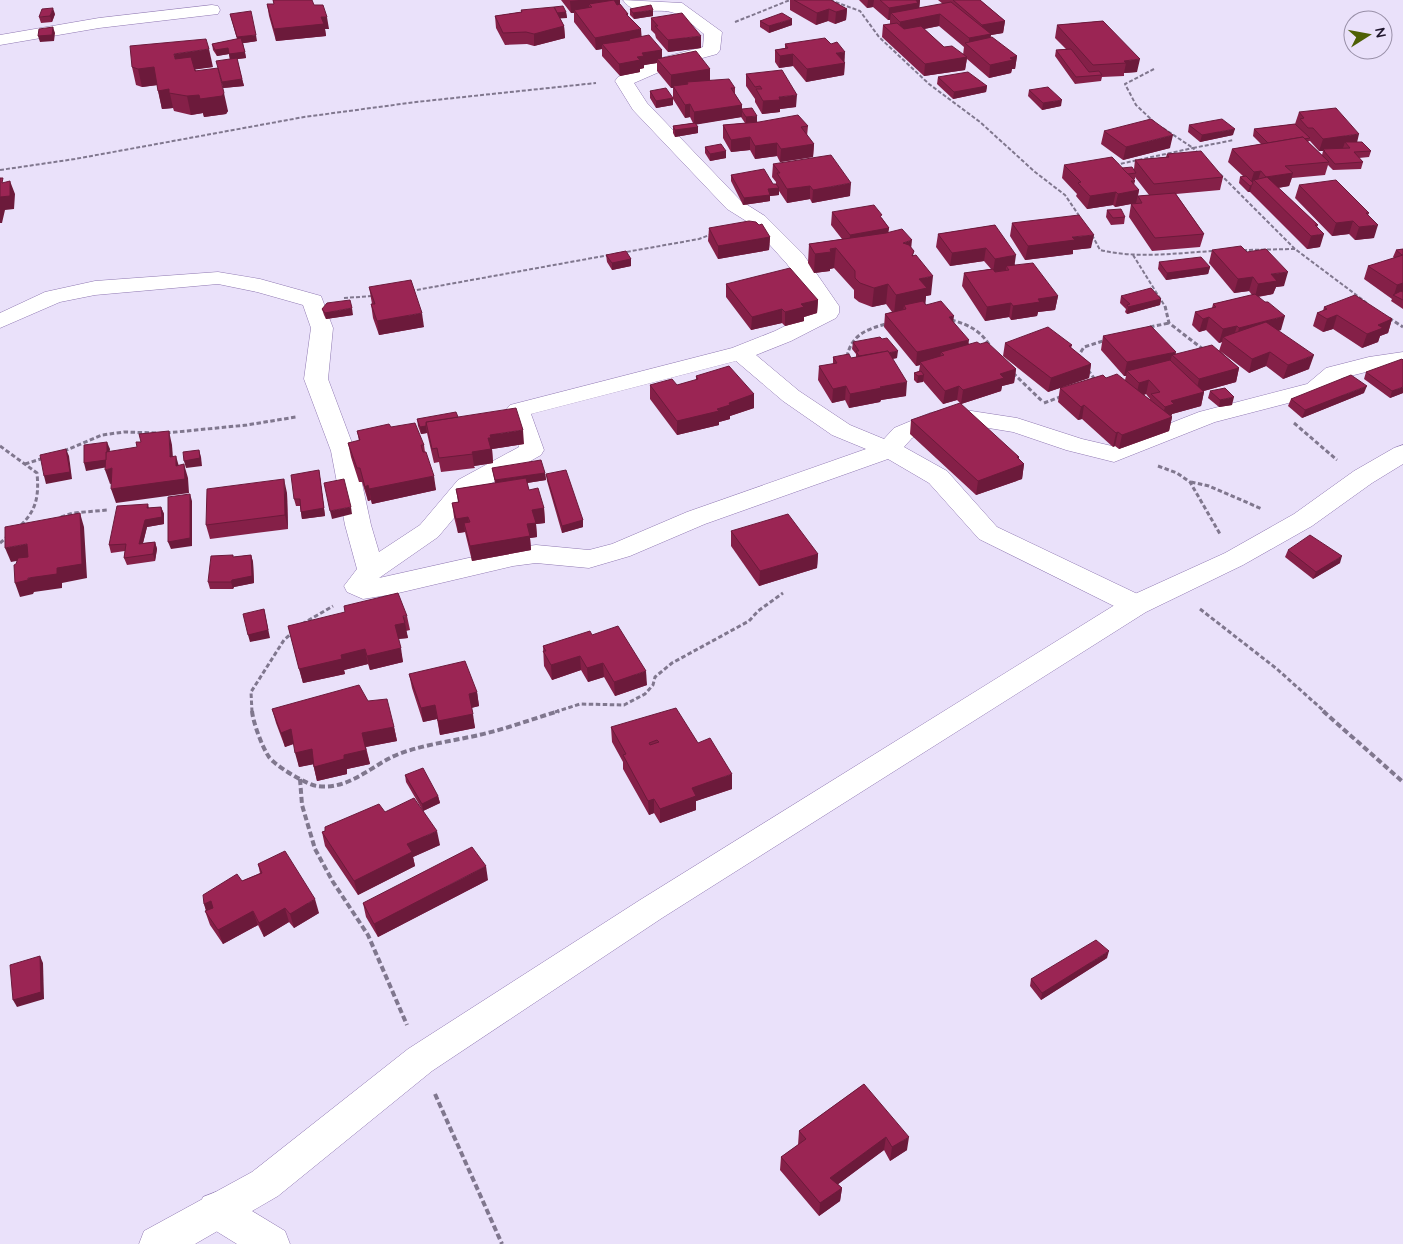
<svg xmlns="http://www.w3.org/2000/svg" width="1403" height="1244" viewBox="0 0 1403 1244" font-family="Quicksand,sans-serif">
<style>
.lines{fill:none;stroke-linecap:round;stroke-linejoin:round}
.street-casing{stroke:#8f78b2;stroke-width:1}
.secondary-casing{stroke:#8f78b2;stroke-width:1}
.path-far2{stroke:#80778e;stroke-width:2;stroke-dasharray:4 2;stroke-linecap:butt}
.path-far1{stroke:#80778e;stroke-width:3;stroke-dasharray:4.5 2.5;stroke-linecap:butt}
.path{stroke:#80778e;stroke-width:4;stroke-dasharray:6 3;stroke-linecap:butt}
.street{fill:#fff;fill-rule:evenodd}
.secondary{fill:#fff;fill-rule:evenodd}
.wall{fill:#852048;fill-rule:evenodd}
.shaded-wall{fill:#6c1a3b}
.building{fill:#9b2554;stroke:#6c1a3b;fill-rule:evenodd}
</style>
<rect width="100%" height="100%" fill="#eae1fa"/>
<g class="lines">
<g class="street-casing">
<g id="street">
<path d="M 623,0 L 682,3 L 722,32 L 720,50 L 717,54 L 673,66 L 634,83 L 647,103 L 741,201 L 765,216 L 803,254 L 839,306 L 839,313 L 836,318 L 791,341 L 756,355 L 799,391 L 850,425 L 884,439 L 894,428 L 930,413 L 952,408 L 1017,418 L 1082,439 L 1112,446 L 1199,412 L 1307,384 L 1326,368 L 1369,357 L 1403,352 L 1403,366 L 1370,371 L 1342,378 L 1323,394 L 1215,422 L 1114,462 L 1066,450 L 1013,432 L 952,422 L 912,438 L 904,447 L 947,471 L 997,527 L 1146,598 L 1150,605 L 1146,612 L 1136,614 L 1126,612 L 979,539 L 929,483 L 888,459 L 705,524 L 630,556 L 589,568 L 536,563 L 513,566 L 394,594 L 363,599 L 347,592 L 344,586 L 357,569 L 345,525 L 331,451 L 304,379 L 311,328 L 303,305 L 257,292 L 218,284 L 95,295 L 60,302 L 0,328 L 0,313 L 45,292 L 95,281 L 218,272 L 260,279 L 321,296 L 333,328 L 328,379 L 355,451 L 371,525 L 379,552 L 420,525 L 458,480 L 519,447 L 506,410 L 510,405 L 732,348 L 775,331 L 817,310 L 817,306 L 787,264 L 751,224 L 727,209 L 633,110 L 615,81 L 618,77 L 661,58 L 703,47 L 704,34 C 695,27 682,14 671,12 C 654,8 634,17 623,0 ZM 736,361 L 783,401 L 832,435 L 866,449 L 687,512 L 612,544 L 589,550 L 536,545 L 513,548 L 379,578 L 438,537 L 476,492 L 541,455 L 544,450 L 531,414 Z"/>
<polygon points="212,5 218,6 220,10 218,14 99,28 0,45 0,35 99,18"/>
<polygon points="216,1192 229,1197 285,1231 290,1244 237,1244 203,1223 197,1210 203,1197"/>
</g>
</g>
<g class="secondary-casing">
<polygon id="secondary" points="1403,445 1403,464 1372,483 1312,526 1243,565 1146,612 662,918 432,1071 278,1196 195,1244 139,1244 144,1231 252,1172 408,1049 640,900 1126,598 1225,553 1294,514 1354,471 1394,448"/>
</g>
<g class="path-far2">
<polyline points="830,0 860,11 879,37 929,84 980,122 1035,172 1065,195 1080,217"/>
<polyline points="735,22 790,0"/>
<polyline points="1154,69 1125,84 1136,105 1154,122"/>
<polyline points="1163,128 1193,148 1234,140"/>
<polyline points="1115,165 1193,148 1199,154"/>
<polyline points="0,170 75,159 304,117 416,102 596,83"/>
<polyline points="1220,174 1295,249 1367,303"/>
<path d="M 1092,235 L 1100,250 C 1138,259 1176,253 1214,251"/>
<polyline points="1243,250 1295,249"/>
<polyline points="615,254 699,239 712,234"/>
<polyline points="1133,255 1166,308"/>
<polyline points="411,291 609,255"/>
<polyline points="344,298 373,296"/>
</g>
<g class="path-far1">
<polyline points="1165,306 1169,323 1204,350"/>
<polyline points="1389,318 1403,327"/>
<path d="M 951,320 C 968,324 981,331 990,346"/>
<polyline points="1150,327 1169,323"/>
<path d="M 847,357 C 851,335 867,329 886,324"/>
<polyline points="1077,358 1084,347 1106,340"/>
<polyline points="1088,370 1096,381"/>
<polyline points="1013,373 1043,402"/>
<polyline points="1044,403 1060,397"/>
<polyline points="1294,423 1337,460"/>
<polyline points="166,433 247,425 296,417"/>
<path d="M 0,446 L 37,473 C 39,495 37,510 20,526"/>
<polyline points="64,451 102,435 124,432 157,433"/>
<polyline points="25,464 44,458"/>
<polyline points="1158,466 1177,473 1190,482 1220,534"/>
<polyline points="1191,482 1209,486 1262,509"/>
<polyline points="61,517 73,513 107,510"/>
<polyline points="0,543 7,537"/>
<polyline points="1200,609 1277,669 1325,712"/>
<polyline points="302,624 333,606"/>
<polyline points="252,712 251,692 284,640 292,633"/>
<polyline points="555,712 580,704 624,705 645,694 653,685 655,677 672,663 749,621 758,611 783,593"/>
</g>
<g class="path">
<path d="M 252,711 C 253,722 262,747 269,757 C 274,765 307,785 317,786 C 346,790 367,770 390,758 C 413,746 453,741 479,735 C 506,729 532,719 559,711"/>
<polyline points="1323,711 1403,782"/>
<polyline points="300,779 302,805 315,849 333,882 368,935 407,1025"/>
<polyline points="435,1094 502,1244"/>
</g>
<use href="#street" class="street"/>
<use href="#secondary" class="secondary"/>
</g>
<g class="wall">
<polygon points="273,0 314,5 329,29 325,29 326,36 276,41 269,16 267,4 274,4"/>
<polygon points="561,0 620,0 620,4 628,14 628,16 642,37 662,50 662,58 710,69 710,80 735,88 735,94 742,105 742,109 757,122 808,126 807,136 814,144 813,157 780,162 777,156 755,159 750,150 731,152 723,138 723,125 745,123 741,117 696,124 698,127 698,133 675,137 673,133 673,126 693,123 690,117 685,118 673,99 673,105 656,108 650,98 650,91 673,98 673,88 671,88 657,71 657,63 644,65 644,68 640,69 640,72 620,76 602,56 602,49 596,50 574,22 574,13 571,13"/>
<polygon points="790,0 831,0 847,9 846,20 835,24 828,21 816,25 790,10"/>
<path d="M 859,0 L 920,0 L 919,8 L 943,4 L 938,0 L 980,0 L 1005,21 L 1003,33 L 991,35 L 990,38 L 1017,56 L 1015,69 L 1012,69 L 1011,73 L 989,78 L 967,59 L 965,70 L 924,76 L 882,37 L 883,25 L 890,24 L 890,20 L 888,20 L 873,7 L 867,8 ZM 939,26 L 964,47 L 963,55 L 944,47 L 924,29 Z"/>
<polygon points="630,9 653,16 634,19 630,15"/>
<polygon points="521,10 566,12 567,18 560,18 564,26 565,38 534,46 527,44 505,45 496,28 495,16 521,12"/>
<polygon points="55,14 52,22 41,23 39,17"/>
<polygon points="230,14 257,41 243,43 246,58 237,59 244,86 223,88 218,67 230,59 229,54 217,56 213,50 212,44 237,39"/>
<polygon points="651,18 701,48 668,52 656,38 655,34 651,30"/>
<polygon points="760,21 792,25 769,33 760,27"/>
<polygon points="1103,21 1137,72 1124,73 1124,76 1102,77 1101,81 1075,84 1055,56 1056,50 1066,49 1055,38 1057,25"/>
<polygon points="785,44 845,63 844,75 806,82 793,66 779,68 775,62 775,50 785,48"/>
<polygon points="132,67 213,67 195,69 228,111 226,114 204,117 203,113 191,115 174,111 173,108 162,109 157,85 142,87 136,85"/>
<polygon points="746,74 796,107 780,109 780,112 762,114 755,102 755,99 746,86"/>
<polygon points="938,77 987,86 986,92 953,99 937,84"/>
<polygon points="1029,90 1061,106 1042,110 1028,96"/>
<path d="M 1299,112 L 1357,142 L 1371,151 L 1369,157 L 1359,158 L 1363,162 L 1361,169 L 1333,170 L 1328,165 L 1325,175 L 1292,178 L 1289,186 L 1278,188 L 1318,225 L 1317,227 L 1320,247 L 1307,249 L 1250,192 L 1248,192 L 1239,183 L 1240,177 L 1243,176 L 1228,162 L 1232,149 L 1261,144 L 1253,136 L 1254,129 L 1295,124 ZM 1309,141 L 1310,141 L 1319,151 L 1323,151 L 1322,155 L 1308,142 Z"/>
<polygon points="1189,125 1233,135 1200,142 1188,132"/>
<polygon points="1104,131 1170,148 1123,160 1101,144"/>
<polygon points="705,147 726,151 726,158 710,161 705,153"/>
<path d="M 1167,154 L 1223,177 L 1220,190 L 1176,194 L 1204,234 L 1200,247 L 1152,251 L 1129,217 L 1131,204 L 1115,207 L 1113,205 L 1087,209 L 1076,196 L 1077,194 L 1062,178 L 1064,165 L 1122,168 L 1134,169 L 1135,160 L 1166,157 ZM 1135,177 L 1149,195 L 1138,196 L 1139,190 L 1134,185 L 1135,181 L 1134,180 L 1135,179 Z"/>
<polygon points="773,164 850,196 812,203 810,199 787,203 779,191 779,195 770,196 770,201 743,205 731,181 731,175 773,184 776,184 776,182 772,177"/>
<polygon points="1299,185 1369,213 1368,215 1374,238 1355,240 1349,234 1332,236 1295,198"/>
<polygon points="1107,210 1125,217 1124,224 1111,225 1106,217"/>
<polygon points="832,212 882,218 889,228 888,232 911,248 914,251 913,255 931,295 926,296 925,304 953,321 969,344 980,344 1016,369 1014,383 1002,386 1001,391 961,404 957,400 943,404 923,381 917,383 914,380 914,373 919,371 920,365 916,366 884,327 885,314 892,312 886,304 872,307 859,302 854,298 854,290 834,268 830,269 830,271 814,273 808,263 809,244 842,239 831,225"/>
<polygon points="1012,223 1091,248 1073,250 1073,254 1025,260 1010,236"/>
<polygon points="995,225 1015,265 1058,296 1055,310 1038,312 1037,316 1011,320 1009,317 985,321 962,286 964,273 991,269 984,261 950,266 936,247 938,234"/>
<polygon points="709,228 770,237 769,250 718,259 708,241"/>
<polygon points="1403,249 1403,309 1391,301 1392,299 1364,279 1368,266 1394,258 1393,257 1396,250"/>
<path d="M 1212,250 L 1247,252 L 1284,286 L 1276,287 L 1273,294 L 1258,297 L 1281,330 L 1278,331 L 1309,369 L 1283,379 L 1266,366 L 1249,373 L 1220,351 L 1239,368 L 1236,382 L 1204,391 L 1204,392 L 1201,406 L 1172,414 L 1171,416 L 1172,417 L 1169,431 L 1119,449 L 1115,446 L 1113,447 L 1082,419 L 1078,420 L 1058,402 L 1060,388 L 1106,378 L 1125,380 L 1126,376 L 1124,376 L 1101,350 L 1103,336 L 1176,354 L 1219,351 L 1222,342 L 1219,343 L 1206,330 L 1199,332 L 1192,325 L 1195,312 L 1212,308 L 1213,304 L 1252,295 L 1249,291 L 1234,293 L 1209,263 ZM 1146,394 L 1150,399 L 1150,400 L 1144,395 Z"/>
<polygon points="606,255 631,259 631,266 612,270 607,262"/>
<polygon points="1159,262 1210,267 1208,274 1166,280 1158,269"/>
<polygon points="726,284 818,300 817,313 804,317 804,321 785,326 782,323 751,330 726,297"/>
<polygon points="369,287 424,327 379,335 373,318 371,304 372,304"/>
<polygon points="1121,296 1161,299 1160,305 1127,314 1125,312 1126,309 1120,303"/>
<polygon points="1324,307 1392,319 1388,333 1380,336 1378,342 1362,348 1333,329 1323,332 1313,326 1317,313 1323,311"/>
<polygon points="322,309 353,315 326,319 324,315"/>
<polygon points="853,342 897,358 892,359 906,396 881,400 880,402 849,408 845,400 832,403 818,380 819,366 833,364 833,357 851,358 856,357 856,354 852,349"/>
<polygon points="1005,343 1072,345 1071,348 1091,364 1089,378 1048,392 1003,356"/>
<polygon points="1366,372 1403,393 1390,398 1364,379"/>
<polygon points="696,376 754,394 754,408 730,416 730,419 719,422 719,425 677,435 650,399 650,385 677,385 696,380"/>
<polygon points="1210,391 1232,405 1219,407 1208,398"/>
<polygon points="1364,393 1302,418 1288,406 1291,399"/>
<polygon points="458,417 524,444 492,449 493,463 474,466 475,468 441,472 439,462 434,463 427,433 421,434 418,426 417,419"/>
<polygon points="911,420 1019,457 1018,459 1024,464 1022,479 976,495 910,434"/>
<polygon points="391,427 424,445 425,452 436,490 372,504 371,500 368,501 362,482 359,482 351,457 348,443 359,441 357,431"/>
<polygon points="492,468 545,473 546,480 527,483 529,490 544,508 545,523 536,524 537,537 530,538 531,550 472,561 465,532 458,533 454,517 452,503 458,502 456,489 495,483"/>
<polygon points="546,474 583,520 583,527 562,533 547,481"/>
<polygon points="320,477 325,516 302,519 300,506 296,506 294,499"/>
<polygon points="287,493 288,529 210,539 206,525"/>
<polygon points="148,504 149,508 161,507 164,514 164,524 147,527 143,543 155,542 157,549 155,561 127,565 124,558 125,551 111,553 109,545"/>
<polygon points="731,531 818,554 817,568 759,586 731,546"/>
<polygon points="1288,550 1340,563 1313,579 1285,557"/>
<polygon points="233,555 233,557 251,555 253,562 254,583 234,587 233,589 210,589 208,582"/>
<polygon points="407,616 410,630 406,631 408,638 398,639 403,662 370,670 368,664 344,670 345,674 303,683 288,626"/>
<polygon points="592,635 647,685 615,696 604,677 588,682 581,670 552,680 544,666 543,646"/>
<polygon points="409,674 477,692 479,706 471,708 475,728 440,735 437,719 423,722 412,688"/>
<polygon points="368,701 394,727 397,741 366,747 370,764 347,769 347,774 317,781 313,764 299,767 294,744 285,747 276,723 272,709"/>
<polygon points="611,727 698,743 732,789 696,801 696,810 660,823 654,813 649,815 623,769 623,762 612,742"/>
<polygon points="405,775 438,796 440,803 423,811 406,782"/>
<polygon points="385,812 440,845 413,857 415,866 358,895 325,846 322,832"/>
<polygon points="258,864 319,913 294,928 289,922 264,937 258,925 223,944 210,925 205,911 206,911 204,904 242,881 260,873"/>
<polygon points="488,880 378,937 366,917 363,903"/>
<polygon points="1107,958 1041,1000 1030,986 1031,979"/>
<polygon points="864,1084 907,1150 890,1161 884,1150 838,1184 842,1188 840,1201 819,1216 780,1170 781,1157 798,1145 799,1131"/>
</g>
<g class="shaded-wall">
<polygon points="579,0 620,0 620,6 592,7 589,4 589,10 574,10 574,13 571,13 570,1"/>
<polygon points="868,0 874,0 873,7 867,8"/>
<polygon points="916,0 920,0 919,11 891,13 890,20 888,20 889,8"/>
<polygon points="53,8 55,14 52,22 50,16"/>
<polygon points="829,9 828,21 816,25 817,13"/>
<polygon points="847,9 846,20 835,24 836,12"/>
<polygon points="653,10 653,16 634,19 633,13"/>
<polygon points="566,12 567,18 552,19 552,13"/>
<polygon points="940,14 939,26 899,34 900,22"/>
<polygon points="321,17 327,17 329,29 325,29 326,36 276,41 274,29"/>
<polygon points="792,19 792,25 769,33 769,26"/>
<polygon points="1005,21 1003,33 991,35 989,46 969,47 969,38 981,36 982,25"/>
<polygon points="564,26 565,38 534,46 534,34"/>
<polygon points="53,27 55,33 54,41 40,42 38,36"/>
<polygon points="641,29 642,41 630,40 629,39 629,43 602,44 602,49 596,50 595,38"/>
<polygon points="256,35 257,41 238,44 237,37"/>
<polygon points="701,36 701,48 668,52 668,40"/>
<polygon points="228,48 245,52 246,58 230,60 229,54 217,56 215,50"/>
<polygon points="209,49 213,67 178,72 175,59 174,54"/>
<polygon points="662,50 662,62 657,59 657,63 644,65 644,68 640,69 640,72 620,76 619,64 637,57 642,53"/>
<polygon points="845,52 844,75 806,82 807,69 836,53"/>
<polygon points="793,54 793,66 779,68 780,56"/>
<polygon points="1017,56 1015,69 1012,69 1011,73 989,78 990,65 1010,58"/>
<polygon points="967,57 965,70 924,76 925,64"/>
<polygon points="1140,59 1137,72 1124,73 1126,63 1124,61"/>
<polygon points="154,67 158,85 142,87 138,69"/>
<polygon points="710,69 710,82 687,82 687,85 673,86 673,88 671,88 671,75"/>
<polygon points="242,79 244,86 223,88 222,82"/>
<polygon points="987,86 986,92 953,99 954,92"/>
<polygon points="169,89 173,108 162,109 158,91"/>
<polygon points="224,93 228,111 226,114 204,117 203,113 191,115 187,96"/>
<polygon points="797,95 796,107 780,109 780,112 762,114 763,101 779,97"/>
<polygon points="673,98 673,105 656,108 656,101"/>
<polygon points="1062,100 1061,106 1042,110 1043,103"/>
<polygon points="690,104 690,117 685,118 685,105"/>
<polygon points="742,105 742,117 694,125 694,112"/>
<polygon points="757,116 757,122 746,123 746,117"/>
<polygon points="698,127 698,133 675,137 675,130"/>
<polygon points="1235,129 1233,135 1200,142 1202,135"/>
<polygon points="1359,134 1356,147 1345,142 1343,148 1323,149 1323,151 1319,151 1323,139"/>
<polygon points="1173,135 1170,148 1123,160 1126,147"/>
<polygon points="750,137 750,150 731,152 731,140"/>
<polygon points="777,143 777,156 755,159 755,146"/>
<polygon points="814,144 813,157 780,162 781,149"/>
<polygon points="726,151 726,158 710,161 710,154"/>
<polygon points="1261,171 1257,183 1254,180 1252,184 1250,185 1254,172"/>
<polygon points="1293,173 1289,186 1263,190 1266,177"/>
<polygon points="10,181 15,194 14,209 5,210 2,223 0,223 0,197"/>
<polygon points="851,183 850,196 812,203 813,190"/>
<polygon points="1252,185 1250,192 1248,192 1250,186"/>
<polygon points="810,186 810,199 787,203 787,189"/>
<polygon points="779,188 779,195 770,196 770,201 743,205 744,198 768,189"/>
<polygon points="1139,190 1136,203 1115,207 1118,194"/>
<polygon points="1116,192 1113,205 1087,209 1090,196"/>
<polygon points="1353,221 1349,234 1332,236 1336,223"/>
<polygon points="1378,225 1374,238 1355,240 1359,227"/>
<polygon points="889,228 887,241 849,248 850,235"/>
<polygon points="1324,234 1320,247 1307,249 1311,236"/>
<polygon points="1094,235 1091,248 1073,250 1073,254 1025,260 1028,246 1072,237"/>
<polygon points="770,237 769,250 718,259 718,246"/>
<polygon points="912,240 910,259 903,243"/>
<polygon points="836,248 834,268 830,269 830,271 814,273 815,254"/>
<polygon points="986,248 984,261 950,266 952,253"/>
<polygon points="1016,255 1014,269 1006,266 1006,270 993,272 995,259"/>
<polygon points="631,259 631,266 612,270 612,263"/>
<polygon points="1210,267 1208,274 1166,280 1167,273"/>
<polygon points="1288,272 1284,286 1276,287 1273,294 1255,297 1258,284 1271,274"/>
<polygon points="933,276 931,295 926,296 925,308 906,309 904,305 903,313 894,314 896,295 919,279"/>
<polygon points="1253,277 1249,291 1234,293 1238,279"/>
<polygon points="1403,283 1403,295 1394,295 1397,285"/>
<polygon points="888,284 886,304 872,307 874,288"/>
<polygon points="1058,296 1055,310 1038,312 1037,316 1011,320 1013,306 1038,299"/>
<polygon points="1161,299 1160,305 1127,314 1128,307"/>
<polygon points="818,300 817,313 804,317 804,321 785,326 785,312 801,304"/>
<polygon points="1011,303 1009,317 985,321 987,307"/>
<polygon points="352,308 353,315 326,319 325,313"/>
<polygon points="782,309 782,323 751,330 752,317"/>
<polygon points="422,313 424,327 379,335 377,321"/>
<polygon points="1337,315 1333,329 1323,332 1327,319"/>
<polygon points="954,316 952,329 949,317"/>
<polygon points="1285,316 1281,330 1236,341 1239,328"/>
<polygon points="1209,317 1206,330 1199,332 1203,319"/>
<polygon points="1392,319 1388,333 1380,336 1378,342 1362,348 1367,334 1378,325"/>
<polygon points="1237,326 1233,339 1223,337 1222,342 1219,343 1223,329"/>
<polygon points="969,340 967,354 944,355 941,352 940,360 920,362 920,365 916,366 917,352"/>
<polygon points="898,351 897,358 860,365 861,358"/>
<polygon points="1176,352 1175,358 1172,355 1169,366 1127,371 1126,376 1124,376 1127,362"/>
<polygon points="1270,352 1266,366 1249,373 1252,359"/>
<polygon points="1314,355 1309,369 1283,379 1288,365"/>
<polygon points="1091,364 1089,378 1048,392 1051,378"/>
<polygon points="1239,368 1236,382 1196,393 1199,379"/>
<polygon points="1016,369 1014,383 1002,386 1001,391 961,404 963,390 1000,374"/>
<polygon points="924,375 923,382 917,383 918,376"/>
<polygon points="1149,380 1146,394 1136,397 1139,383"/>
<polygon points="907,382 906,396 881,400 880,402 849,408 850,394 880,387"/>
<polygon points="846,386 845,400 832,403 833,389"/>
<polygon points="959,386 957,400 943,404 945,391"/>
<polygon points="1367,386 1364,393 1302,418 1305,410"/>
<polygon points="1403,387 1403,393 1390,398 1392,391"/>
<polygon points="1204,392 1201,406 1172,414 1171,418 1172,417 1169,431 1119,449 1122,435 1161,421 1165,407 1171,401"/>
<polygon points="754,394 754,408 730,416 730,419 719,422 719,425 677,435 677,421 717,409 729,403"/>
<polygon points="1234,397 1232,405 1219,407 1220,400"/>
<polygon points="1084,405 1082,419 1078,420 1081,407"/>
<polygon points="426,426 427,433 421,434 420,427"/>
<polygon points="523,430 524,444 492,449 493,463 474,466 472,452 488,438 490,435"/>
<polygon points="169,431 172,445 174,471 170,457"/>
<polygon points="1118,432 1115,446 1113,447 1116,433"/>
<polygon points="107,442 110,449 108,467 86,471 84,463"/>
<polygon points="66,449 69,456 72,479 46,484 44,476"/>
<polygon points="199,450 201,457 202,466 186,468 184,461"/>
<polygon points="176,456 180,470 184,464 188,478 189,493 116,503 111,489 176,466"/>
<polygon points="1017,457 1019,457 1017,467 1024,464 1022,479 976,495 978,481"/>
<polygon points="112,468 117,482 110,484 105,470"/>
<polygon points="319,470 325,516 302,519 301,512"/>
<polygon points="545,473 546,480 496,488 495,480"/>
<polygon points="434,476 436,490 372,504 369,489"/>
<polygon points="284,479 287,493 288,529 285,515"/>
<polygon points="368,485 371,500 368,501 365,487"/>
<polygon points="190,494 192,501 192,546 171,549 168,542"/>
<polygon points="161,507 164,514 164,524 147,527 141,551 139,544 145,520"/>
<polygon points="351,507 352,514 332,519 330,511"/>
<polygon points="544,508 545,523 536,524 537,537 530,538 531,550 472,561 470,546 527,524 532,510"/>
<polygon points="80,513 84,527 87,578 62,583 62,588 34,592 33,594 20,597 15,583 57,568"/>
<polygon points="468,517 470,531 464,523 465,532 458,533 456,519"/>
<polygon points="583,520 583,527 562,533 562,526"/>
<polygon points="155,542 157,549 155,561 153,554"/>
<polygon points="27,544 32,558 11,562 5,548"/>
<polygon points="818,554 817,568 759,586 760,571"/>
<polygon points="251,555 253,562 254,583 234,587 233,589 231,582 232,580"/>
<polygon points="1342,556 1340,563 1313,579 1316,572"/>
<polygon points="264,609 270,638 250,642 248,635"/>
<polygon points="405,623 408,638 397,639 395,625"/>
<polygon points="401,648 403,662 370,670 367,656"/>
<polygon points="365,649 368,664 344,670 345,674 303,683 299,669 341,655"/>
<polygon points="580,656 581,670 552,680 551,665"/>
<polygon points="603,663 604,677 588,682 587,668"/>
<polygon points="646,671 647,685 615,696 614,682"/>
<polygon points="477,692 479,706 471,708 469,694"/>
<polygon points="435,705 437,719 423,722 421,708"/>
<polygon points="473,714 475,728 440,735 438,721"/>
<polygon points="394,727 397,741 365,747 362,733"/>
<polygon points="291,729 295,743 285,747 281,733"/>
<polygon points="312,749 315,764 299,767 295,753"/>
<polygon points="366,750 370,764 347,769 347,774 317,781 314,767 344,755"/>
<polygon points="732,774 732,789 696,801 696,810 660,823 660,809 692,788"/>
<polygon points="438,796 440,803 423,811 422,804"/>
<polygon points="654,799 654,813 649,815 648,801"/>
<polygon points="437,831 440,845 413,857 415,866 358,895 354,881 407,844"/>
<polygon points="486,866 488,880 378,937 374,924"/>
<polygon points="315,899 319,913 294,928 290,914"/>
<polygon points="211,901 216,915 208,915 204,904"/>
<polygon points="285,908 289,922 264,937 259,923"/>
<polygon points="253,911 258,925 223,944 218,930"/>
<polygon points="1109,951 1107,958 1041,1000 1042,993"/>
<polygon points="40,956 43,963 44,999 17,1007 13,1000"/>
<polygon points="886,1137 884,1150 829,1191 830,1178"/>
<polygon points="909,1137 907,1150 890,1161 892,1147"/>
<polygon points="842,1188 840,1201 819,1216 820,1203"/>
</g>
<g class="building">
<polygon points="273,0 312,0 314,5 323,5 327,17 321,17 324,24 274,29 267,4 274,4"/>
<polygon points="614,0 617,5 620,4 628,14 626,14 641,29 595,38 574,10 592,7 589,4"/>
<polygon points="794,0 831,0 847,9 836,12 829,9 817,13"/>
<polygon points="880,0 917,0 916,0 918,3 889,8"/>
<polygon points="953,0 980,0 1005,21 982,25"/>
<polygon points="951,2 991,34 969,38 940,14 900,22 891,13"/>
<polygon points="651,5 653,10 633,13 630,9"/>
<polygon points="563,6 566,12 557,13 554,7"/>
<polygon points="554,7 564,26 534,34 526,32 503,33 495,16 522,12 521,10"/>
<polygon points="53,8 50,16 39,17 42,9"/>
<polygon points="251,11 256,35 237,37 230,14"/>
<polygon points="682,13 701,36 668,40 655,26 658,26 651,18"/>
<polygon points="782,13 792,19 769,26 760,21"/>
<polygon points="1103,21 1140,59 1124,61 1126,63 1093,65 1057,25"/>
<polygon points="897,23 904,29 921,26 944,47 952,46 967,57 925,64 883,25"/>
<polygon points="53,27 52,35 38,36 39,29"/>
<polygon points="649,35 662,50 642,53 644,56 637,57 640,60 619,64 602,44 630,40 629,39"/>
<polygon points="992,37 1017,56 1010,58 1013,60 990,65 965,43"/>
<polygon points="241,38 245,52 229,54 228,48 215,50 212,44"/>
<polygon points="825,38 831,44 837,42 845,52 836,53 845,63 807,69 793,54 780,56 775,50 788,48 785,44"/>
<polygon points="206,39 209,49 174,54 175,59 191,57 195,71 218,68 224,93 222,96 200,99 199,95 187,96 169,93 169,89 158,91 154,67 138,69 132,67 130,46"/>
<polygon points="1071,49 1089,72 1099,71 1102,75 1076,77 1056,50"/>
<polygon points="696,51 710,69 671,75 657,59"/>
<polygon points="237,58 242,79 222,82 216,61"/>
<polygon points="782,70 797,95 779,97 780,100 763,101 756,89 762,89 760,86 755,87 746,74"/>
<polygon points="968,72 987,86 954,92 938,77"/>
<polygon points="729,79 735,88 731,88 742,105 694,112 690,104 685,105 673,86 688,84 687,82"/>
<polygon points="1048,87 1062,100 1043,103 1029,90"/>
<polygon points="666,88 673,98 656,101 650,91"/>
<polygon points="752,108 757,116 746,117 742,111 742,109"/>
<polygon points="1336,108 1359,134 1323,139 1313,128 1308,128 1300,119 1304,118 1299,112"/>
<polygon points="798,115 808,126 801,127 814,144 781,149 777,143 755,146 750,137 731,140 723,125 759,122"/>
<polygon points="1151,119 1173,135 1126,147 1104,131"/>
<polygon points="1222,119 1235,129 1202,135 1189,125"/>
<polygon points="695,123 698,127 675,130 673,126"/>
<polygon points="1295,124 1310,138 1304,139 1303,137 1268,143 1254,129"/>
<polygon points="1303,137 1329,162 1285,166 1293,173 1266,177 1261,171 1254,172 1232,149"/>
<polygon points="1345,142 1362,142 1371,151 1354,152 1363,162 1335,164 1324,151 1325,151 1323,149 1350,148"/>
<polygon points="721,144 726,151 710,154 705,147"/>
<polygon points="1201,151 1223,177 1154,184 1135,160 1169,157 1167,154"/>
<polygon points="831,155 851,183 813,190 810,186 787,189 777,173 780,173 773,164"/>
<polygon points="1112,157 1135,181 1131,181 1139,190 1118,194 1116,192 1090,196 1078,183 1081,182 1064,165"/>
<polygon points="1132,167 1136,173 1128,174 1122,168"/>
<polygon points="764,169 773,184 776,184 779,188 768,189 770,195 744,198 731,175"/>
<polygon points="1246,176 1253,183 1252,185 1250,186 1240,177"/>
<polygon points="1267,177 1318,225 1315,225 1324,234 1311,236 1254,180"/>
<polygon points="0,178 3,178 2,183 10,181 10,196 0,197 0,199"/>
<polygon points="1336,180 1369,213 1366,213 1378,225 1359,227 1353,221 1336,223 1299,185"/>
<polygon points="1175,193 1204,234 1155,238 1131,204 1142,203 1138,196"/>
<polygon points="874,205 882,215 880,216 889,228 850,235 832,212"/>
<polygon points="1121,209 1125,217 1113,218 1107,210"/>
<polygon points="1079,215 1094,235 1072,237 1075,240 1028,246 1012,223"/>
<polygon points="749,221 756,222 759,225 762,224 770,237 718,246 709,228"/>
<polygon points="995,225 1016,255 995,259 986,248 952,253 938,234"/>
<polygon points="902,229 912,240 903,243 909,245 914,251 912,256 916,255 933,276 919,279 927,288 896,295 888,284 874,288 860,283 855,278 855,271 836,248 830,249 831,252 815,254 809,244 886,233"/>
<polygon points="1241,246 1247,252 1266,249 1288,272 1271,274 1277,281 1258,284 1253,277 1238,279 1212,250"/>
<polygon points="1403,249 1403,255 1402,255 1396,250"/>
<polygon points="626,251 631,259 612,263 606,255"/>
<polygon points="1403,255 1403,283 1397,285 1368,266"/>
<polygon points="1201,257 1210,267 1167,273 1159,262"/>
<polygon points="1033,263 1058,296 1038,299 1040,302 1013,306 1011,303 987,307 964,273 993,269 995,272 1009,270 1006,266"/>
<polygon points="790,268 818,300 801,304 804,307 785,312 782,309 752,317 726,284"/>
<polygon points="411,280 422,313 377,321 371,304 375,304 369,287"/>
<polygon points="1151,288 1161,299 1128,307 1127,305 1130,304 1121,296"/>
<polygon points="1401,291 1403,292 1403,300 1393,295"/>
<polygon points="1255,294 1265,302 1268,302 1285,316 1239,328 1237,326 1223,329 1209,317 1203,319 1195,312 1216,307 1213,304"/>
<polygon points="1355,295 1392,319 1378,325 1383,328 1367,334 1337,315 1327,319 1317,313 1327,309 1324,307"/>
<polygon points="350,300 352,308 325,313 322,309 327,303"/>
<polygon points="923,301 926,305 941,301 954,316 949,317 969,340 917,352 885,314 906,309 904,305"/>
<polygon points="1266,322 1314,355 1288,365 1270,352 1252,359 1223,337"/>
<polygon points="1151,326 1176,352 1127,362 1103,336"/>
<polygon points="1048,327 1072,345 1069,346 1091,364 1051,378 1005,343"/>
<polygon points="880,337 882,339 887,338 898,351 888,353 888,351 859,356 856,351 859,351 853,342"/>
<polygon points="977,342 980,344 987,342 1016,369 1000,374 1004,378 963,390 959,386 945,391 920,362 944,355 941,352"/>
<polygon points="1212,345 1239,368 1199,379 1172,355"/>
<polygon points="888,351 907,382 880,387 882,388 850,394 846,386 833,389 819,366 837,363 833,357 849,354 851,358"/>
<polygon points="1402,359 1403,360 1403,387 1392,391 1366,372"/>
<polygon points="1170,360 1204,392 1171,401 1174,404 1165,407 1151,394 1160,392 1149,380 1139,383 1127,371"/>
<polygon points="729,366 754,394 729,403 730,405 717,409 719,411 677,421 650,385 672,379 677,385 698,379 696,376"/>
<polygon points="921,371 924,375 918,376 914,373"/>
<polygon points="1117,374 1172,417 1122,435 1118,432 1116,433 1084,405 1081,407 1060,388 1103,375 1106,378"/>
<polygon points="1351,375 1367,386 1305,410 1291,399"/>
<polygon points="1225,388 1234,397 1220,400 1210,391"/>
<polygon points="960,403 1019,457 1017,457 1024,464 978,481 911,420"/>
<polygon points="516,408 523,430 490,435 491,438 488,438 491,449 472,452 473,454 439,458 437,448 432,449 426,422"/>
<polygon points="456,412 458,417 426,422 426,426 420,427 417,419"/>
<polygon points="415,423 424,445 421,445 423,452 426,452 434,476 369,489 368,485 365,487 360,468 357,468 348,443 360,440 357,431 389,424 391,427"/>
<polygon points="169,431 170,457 176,456 176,466 184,464 185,479 111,489 112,468 105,470 106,452 137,447 136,442 141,442 139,434"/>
<polygon points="107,442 107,452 106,452 106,460 84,463 84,445"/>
<polygon points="66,449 70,472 44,476 40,455"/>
<polygon points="199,450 200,458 184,461 183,452"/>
<polygon points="541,460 545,473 495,480 492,468"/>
<polygon points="319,470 324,508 301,512 300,499 294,499 291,475"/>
<polygon points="566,470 583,520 562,526 546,474"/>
<polygon points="526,478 529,490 538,488 544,508 532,510 536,523 527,524 530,536 470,546 464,523 470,522 468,517 456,519 452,503 459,502 456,489"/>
<polygon points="284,479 285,515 206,525 207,489"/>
<polygon points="344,479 351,507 330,511 324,483"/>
<polygon points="190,494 190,538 168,542 168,497"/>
<polygon points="148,504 147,508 161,507 162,517 145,520 139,544 155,542 153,554 124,558 126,544 109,545 117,506"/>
<polygon points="80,513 82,564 57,568 57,574 28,578 28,580 15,583 14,565 16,564 18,558 28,557 27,544 5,548 5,527"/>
<polygon points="788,514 818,554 760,571 731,531"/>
<polygon points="1310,535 1342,556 1316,572 1288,550"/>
<polygon points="233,555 233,557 251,555 252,576 232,580 231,582 208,582 211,556"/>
<polygon points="398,593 407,616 403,616 405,623 395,625 401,648 367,656 365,649 341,655 342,659 299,669 288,626 345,612 344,606"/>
<polygon points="264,609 268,630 248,635 243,614"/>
<polygon points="618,626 646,671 614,682 603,663 587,668 580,656 551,665 543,651 546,651 543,646 590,631 592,635"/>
<polygon points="465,661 477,692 469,694 473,714 438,721 435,705 421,708 409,674"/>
<polygon points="359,685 368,701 387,699 394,727 362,733 366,750 344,755 344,759 314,767 312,749 295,753 291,729 281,733 272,709"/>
<path d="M 676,708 L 698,743 L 710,738 L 732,774 L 692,788 L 696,796 L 660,809 L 654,799 L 648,801 L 623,755 L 626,754 L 611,727 ZM 657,740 L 659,742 L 650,745 L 649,743 Z"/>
<polygon points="423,768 438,796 422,804 405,775"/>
<polygon points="414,798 437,831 407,844 412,852 354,881 322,832 325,831 325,827 379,804 385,812"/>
<polygon points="472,847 486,866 374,924 363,903"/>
<polygon points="285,851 315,899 290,914 285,908 259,923 253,911 218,930 205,911 213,908 211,901 204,904 203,895 237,874 242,881 262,873 258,864"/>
<polygon points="1096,940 1109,951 1042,993 1031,979"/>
<polygon points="40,956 41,992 13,1000 10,965"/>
<polygon points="864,1084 909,1137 892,1147 886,1137 830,1178 842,1188 820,1203 781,1157 806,1139 799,1131"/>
</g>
<g transform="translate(1368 35) rotate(79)"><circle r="24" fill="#eae1fa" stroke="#9990a8"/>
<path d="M0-4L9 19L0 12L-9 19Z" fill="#4e6006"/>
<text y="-8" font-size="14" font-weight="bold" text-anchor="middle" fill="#20172d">N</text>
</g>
</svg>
